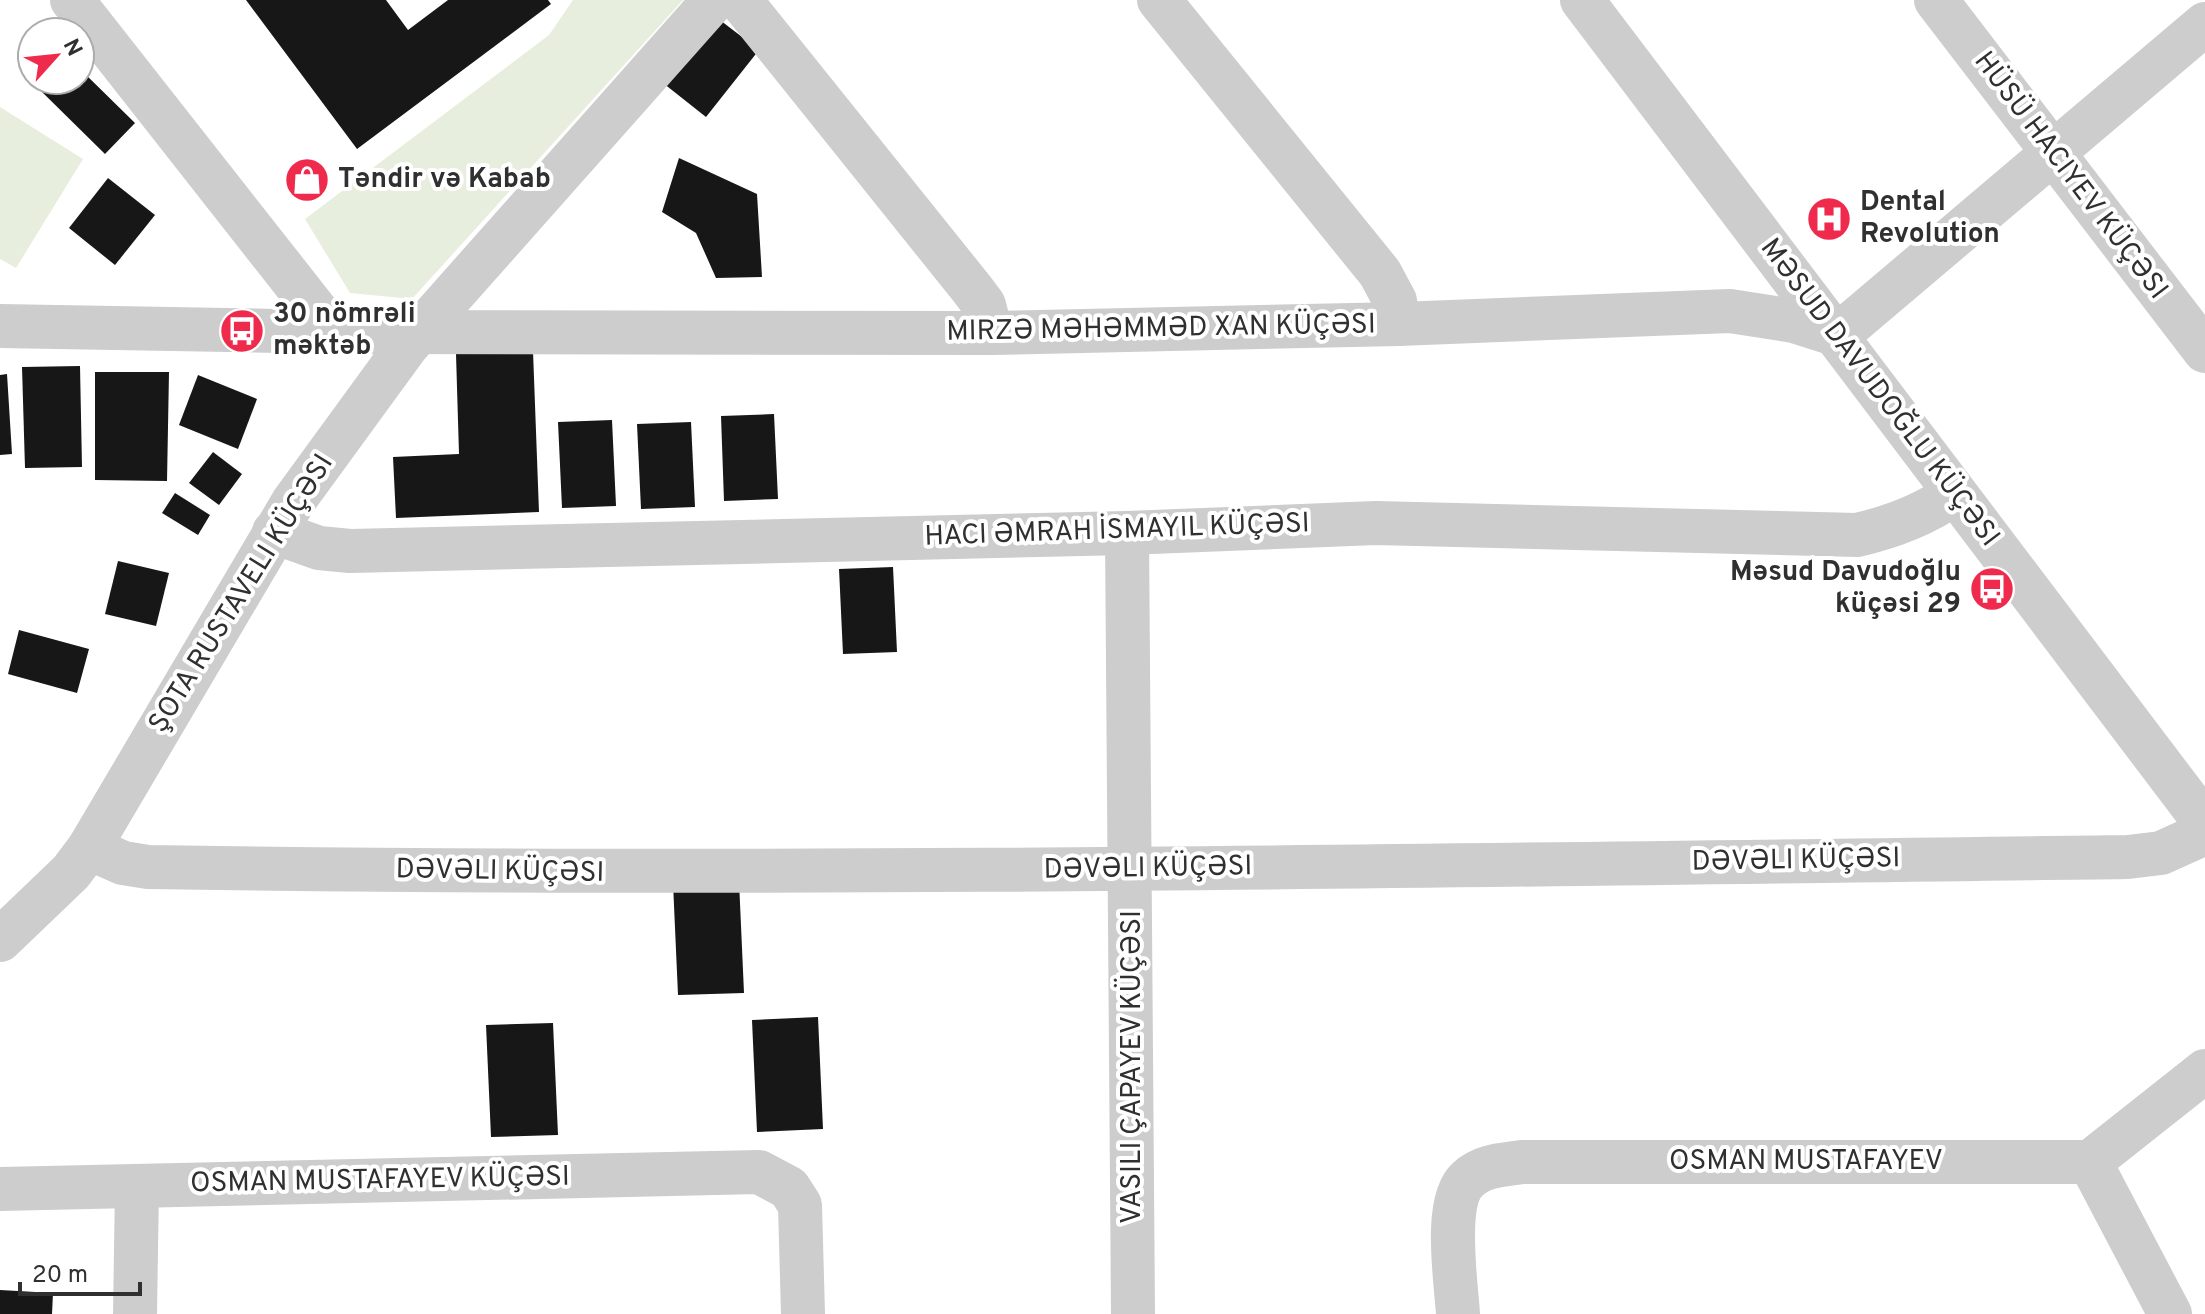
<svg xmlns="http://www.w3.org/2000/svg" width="2205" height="1314" viewBox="0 0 2205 1314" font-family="Overpass,sans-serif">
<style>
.green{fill:#e8eedd}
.building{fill:#171717}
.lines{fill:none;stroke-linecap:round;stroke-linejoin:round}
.minor{stroke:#cdcdcd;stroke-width:44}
.labels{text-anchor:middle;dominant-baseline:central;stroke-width:8;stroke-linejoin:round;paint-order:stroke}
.street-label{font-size:28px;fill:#303030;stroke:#fff}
.poi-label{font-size:28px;font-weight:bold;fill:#303030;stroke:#fff;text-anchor:start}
</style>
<rect width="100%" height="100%" fill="#fff"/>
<g class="green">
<polygon points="573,0 683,0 412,299 350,293 305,219 549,35"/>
<polygon points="0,107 83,159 16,268 0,259"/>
</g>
<g class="building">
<polygon points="246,0 386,0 408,30 448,0 548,0 551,4 357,149"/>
<polygon points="716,17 759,50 706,117 663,83"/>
<polygon points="80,69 135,123 105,154 41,91 52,80 80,80"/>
<polygon points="679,158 757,194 762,277 716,278 696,233 662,212"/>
<polygon points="108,178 155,215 115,265 69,228"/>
<polygon points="533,351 539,512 396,518 393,457 459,454 456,354"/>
<polygon points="80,366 82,467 25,468 22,367"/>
<polygon points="95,372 169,372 167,481 95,480"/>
<polygon points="7,374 12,454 0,455 0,375"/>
<polygon points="198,375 257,399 238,449 179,425"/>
<polygon points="774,414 778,499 724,501 721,416"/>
<polygon points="612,420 616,506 562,508 558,422"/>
<polygon points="691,422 695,507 641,509 637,424"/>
<polygon points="213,452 242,474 219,505 189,483"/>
<polygon points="175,493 210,515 198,535 162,513"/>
<polygon points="118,561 169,573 156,626 105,614"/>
<polygon points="893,567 897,652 843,654 839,569"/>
<polygon points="19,630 89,649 77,693 8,674"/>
<polygon points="739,881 744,993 678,995 673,883"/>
<polygon points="818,1017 823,1129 757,1132 752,1020"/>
<polygon points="553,1023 558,1135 491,1137 486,1025"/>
<polygon points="0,1290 53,1293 52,1314 0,1314"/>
</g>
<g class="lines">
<g class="minor">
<polyline points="72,0 333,332"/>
<polyline points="740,0 972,289 984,305 991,333"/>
<polyline points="1159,0 1380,273 1395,301 1399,324"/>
<polyline points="1582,0 2205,823"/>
<polyline points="1936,0 2205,351"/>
<polyline points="0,326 333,332 991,333 1399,324 1730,311 1794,321 1838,335 2205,24"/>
<path d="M 274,532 L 319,548 L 350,551 L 1127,533 L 1376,523 L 1857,535 C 1892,527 1924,515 1954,494"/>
<polyline points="1127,533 1133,1314"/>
<path d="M 89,848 L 123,863 L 148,867 C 808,877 1468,865 2128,857 L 2161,853 L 2205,833"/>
<polyline points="0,940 71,872 89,848 293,502 406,347 714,0"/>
<polyline points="2090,1162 2170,1314"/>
<polyline points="2090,1162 2205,1071"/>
<polyline points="0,1189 759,1172 789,1188 800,1205 803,1314"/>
<polyline points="135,1314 137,1187"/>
<path d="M 1458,1314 C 1456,1281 1443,1201 1468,1179 C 1483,1165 1503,1165 1522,1162 L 2090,1162"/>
</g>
</g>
<defs>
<g id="shop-disc" transform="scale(2.3)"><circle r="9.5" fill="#ef2a4d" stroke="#fff"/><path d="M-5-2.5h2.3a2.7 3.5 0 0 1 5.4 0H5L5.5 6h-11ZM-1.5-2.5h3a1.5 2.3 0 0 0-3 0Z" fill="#fff"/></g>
<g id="hospital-disc" transform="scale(2.3)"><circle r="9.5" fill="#ef2a4d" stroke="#fff"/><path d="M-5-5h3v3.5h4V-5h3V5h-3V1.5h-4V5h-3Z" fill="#fff"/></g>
<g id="bus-disc" transform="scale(2.3)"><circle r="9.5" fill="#ef2a4d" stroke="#fff"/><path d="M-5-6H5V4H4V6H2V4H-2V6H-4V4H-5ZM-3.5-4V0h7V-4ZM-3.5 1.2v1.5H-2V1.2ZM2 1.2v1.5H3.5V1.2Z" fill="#fff"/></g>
</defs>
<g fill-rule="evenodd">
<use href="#shop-disc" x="307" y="180"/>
<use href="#hospital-disc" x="1829" y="219"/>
<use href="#bus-disc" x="242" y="331"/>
<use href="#bus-disc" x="1992" y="589"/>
</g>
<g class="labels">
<g class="street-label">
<text transform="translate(2070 176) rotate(53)">HÜSÜ HACIYEV KÜÇƏSI</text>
<text transform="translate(1161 329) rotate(-1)">MIRZƏ MƏHƏMMƏD XAN KÜÇƏSI</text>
<text transform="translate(1879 393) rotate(53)">MƏSUD DAVUDOĞLU KÜÇƏSI</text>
<text transform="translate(1117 531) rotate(-2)">HACI ƏMRAH İSMAYIL KÜÇƏSI</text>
<text transform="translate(242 594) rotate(-58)">ŞOTA RUSTAVELI KÜÇƏSI</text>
<text transform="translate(1796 861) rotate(-1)">DƏVƏLI KÜÇƏSI</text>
<text transform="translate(1148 869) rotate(-1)">DƏVƏLI KÜÇƏSI</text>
<text transform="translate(500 872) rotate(1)">DƏVƏLI KÜÇƏSI</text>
<text transform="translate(1133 1067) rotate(-90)">VASILI ÇAPAYEV KÜÇƏSI</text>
<text x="1806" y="1162">OSMAN MUSTAFAYEV</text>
<text transform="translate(380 1181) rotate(-1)">OSMAN MUSTAFAYEV KÜÇƏSI</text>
</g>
<g class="poi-label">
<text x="338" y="180">Təndir və Kabab</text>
<text x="1860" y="203">Dental<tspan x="1860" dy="32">Revolution</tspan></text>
<text x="273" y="315">30 nömrəli<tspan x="273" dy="32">məktəb</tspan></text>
<text x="1961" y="573" text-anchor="end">Məsud Davudoğlu<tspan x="1961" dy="32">küçəsi 29</tspan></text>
</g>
</g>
<g transform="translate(56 56) rotate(63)"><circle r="38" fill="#ffffff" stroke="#acacac" stroke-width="2"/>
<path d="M0-6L14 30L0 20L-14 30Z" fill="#ef2a4d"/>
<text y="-12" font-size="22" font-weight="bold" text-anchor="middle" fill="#303030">N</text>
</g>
<path d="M20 1282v12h120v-12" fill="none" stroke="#303030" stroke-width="4"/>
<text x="32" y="1282" font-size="24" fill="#303030" stroke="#ffffff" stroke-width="6" paint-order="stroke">20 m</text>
</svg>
